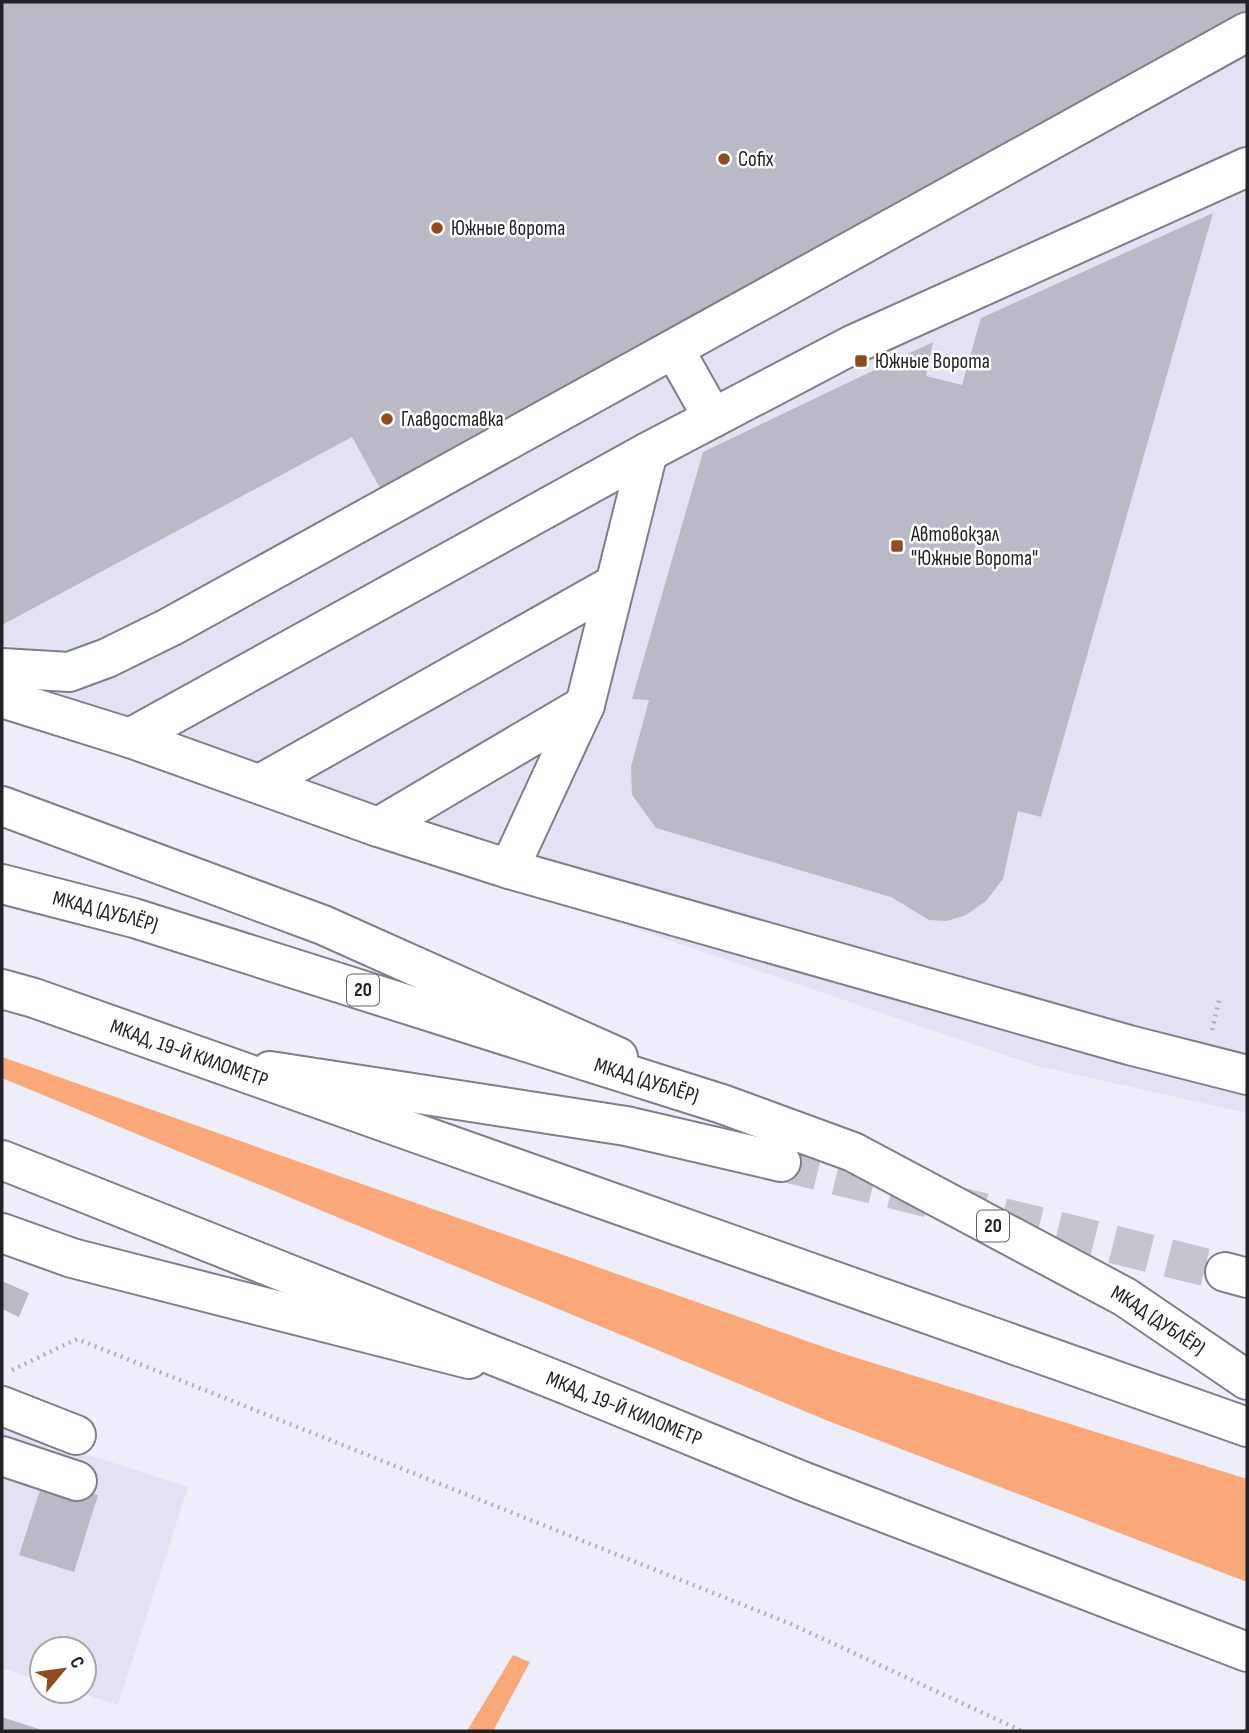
<svg xmlns="http://www.w3.org/2000/svg" width="1249" height="1733" viewBox="0 0 1249 1733" font-family="'Sofia Sans Condensed',sans-serif">
<style>
.built{fill:#e2e2f5}
.green{fill:#faa779}
.building{fill:#babac6}
.lines{fill:none;stroke-linecap:round;stroke-linejoin:round}
.minor-tunnel{stroke:#c5c5d0;stroke-width:38;stroke-dasharray:38 19;stroke-linecap:butt}
.minor-casing{stroke:#7f7f8a;stroke-width:42}
.major-casing{stroke:#7f7f8a;stroke-width:42}
.highway-casing{stroke:#7f7f8a;stroke-width:42}
.path{stroke:#b0b0b9;stroke-width:4.5;stroke-dasharray:2 5;stroke-linecap:butt}
.minor{stroke:#fff;stroke-width:38}
.major{stroke:#fff;stroke-width:38}
.highway{stroke:#fff;stroke-width:38}
.poi-dot{fill:#904c20;stroke:#fff;stroke-width:2.5}
.labels{text-anchor:middle;dominant-baseline:central;stroke-width:5;stroke-linejoin:round;paint-order:stroke}
.shield{fill:#fff;stroke:#646467;stroke-width:2}
.shield-label{font-size:19px;font-weight:bold;fill:#222226}
.poi-label{font-size:21px;fill:#222226;stroke:#fff;text-anchor:start}
.street-label{font-size:21px;fill:#222226;stroke:#fff}
</style>
<rect width="100%" height="100%" fill="#eeeefa"/>
<g class="built">
<polygon points="2,2 1247,2 1247,1113 1037,1066 340,828 2,702"/>
<polygon points="2,1427 188,1487 118,1705 74,1691 84,1691 84,1649 42,1649 42,1681 2,1668"/>
</g>
<g class="green">
<polygon points="2,1057 841,1353 1247,1479 1247,1582 826,1420 2,1078"/>
<polygon points="513,1655 530,1662 493,1731 467,1731"/>
</g>
<g class="building">
<polygon points="2,2 1247,2 1247,19 386,499 352,437 2,625"/>
<polygon points="1213,213 1041,817 1018,811 1003,879 986,901 966,915 947,921 929,920 891,897 656,828 632,795 631,767 649,700 632,699 703,452 933,342 926,376 962,385 981,318"/>
<polygon points="2,1281 29,1293 19,1317 2,1309"/>
<polygon points="44,1478 98,1495 74,1572 19,1555"/>
<polygon points="2,1717 45,1731 2,1731"/>
</g>
<g class="lines">
<polyline class="minor-tunnel" points="781,1162 1225,1272"/>
<g class="minor-casing">
<g id="minor">
<polyline points="674,349 713,418"/>
<polyline points="2,668 69,672 107,658 170,627 1247,32"/>
<polyline points="2,698 130,738 378,827 509,869 1129,1045 1247,1075"/>
<polyline points="130,738 648,452 852,345 1247,167"/>
<polyline points="260,784 613,585"/>
<polyline points="2,806 323,925 618,1057"/>
<polyline points="378,827 585,705"/>
<polyline points="509,869 585,705 648,452"/>
<polyline points="270,1071 626,1126 781,1162"/>
<polyline points="1225,1272 1247,1278"/>
<polyline points="2,1406 76,1435"/>
<polyline points="2,1456 77,1481"/>
</g>
</g>
<g class="major-casing">
<g id="major">
<path id="s1" d="M 2,884 L 134,918 L 722,1104 L 853,1152 L 1125,1297 L 1247,1380"/>
<polyline points="2,1233 72,1258 469,1359"/>
</g>
</g>
<g class="highway-casing">
<g id="highway">
<path id="s2" d="M 2,989 L 34,998 L 1247,1427"/>
<path id="s3" d="M 2,1160 L 565,1384 L 802,1481 L 1247,1652"/>
</g>
</g>
<g class="path">
<polyline points="1212,1030 1220,997"/>
<polyline points="12,1370 77,1339 791,1624 1022,1731"/>
</g>
<use href="#minor" class="minor"/>
<use href="#major" class="major"/>
<use href="#highway" class="highway"/>
</g>
<g class="poi-dot">
<circle cx="724" cy="159" r="7"/>
<circle cx="437" cy="228" r="7"/>
<rect x="854" y="354" width="14" height="14" rx="3.5"/>
<circle cx="387" cy="419" r="7"/>
<rect x="890" y="539" width="14" height="14" rx="3.5"/>
</g>
<g class="labels">
<g class="shield">
<rect x="347" y="974.5" width="32" height="31" rx="5"/>
<rect x="977" y="1210.5" width="32" height="31" rx="5"/>
</g>
<g class="shield-label">
<text x="363" y="990">20</text>
<text x="993" y="1226">20</text>
</g>
<g class="poi-label">
<text x="738" y="159">Cofix</text>
<text x="451" y="228">Южные ворота</text>
<text x="875" y="361">Южные Ворота</text>
<text x="401" y="419">Главдоставка</text>
<text x="911" y="534">Автовокзал<tspan x="911" dy="24">"Южные Ворота"</tspan></text>
</g>
<g class="street-label">
<text stroke="none"><textPath href="#s1" startOffset="107">МКАД (ДУБЛЁР)</textPath></text>
<text stroke="none"><textPath href="#s2" startOffset="198">МКАД, 19-Й КИЛОМЕТР</textPath></text>
<text stroke="none"><textPath href="#s1" startOffset="674">МКАД (ДУБЛЁР)</textPath></text>
<text stroke="none"><textPath href="#s1" startOffset="1241">МКАД (ДУБЛЁР)</textPath></text>
<text stroke="none"><textPath href="#s3" startOffset="670">МКАД, 19-Й КИЛОМЕТР</textPath></text>
</g>
</g>
<rect width="1249" height="1733" fill="none" stroke="#222226" stroke-width="7"/>
<g transform="translate(63 1670) rotate(61)"><circle r="33" fill="#ffffff" stroke="#a7a7a8" stroke-width="2"/>
<path d="M0-5L12 26L0 18L-12 26Z" fill="#904c20"/>
<text y="-10" font-size="19" font-weight="bold" text-anchor="middle" fill="#222226">С</text>
</g>
</svg>
